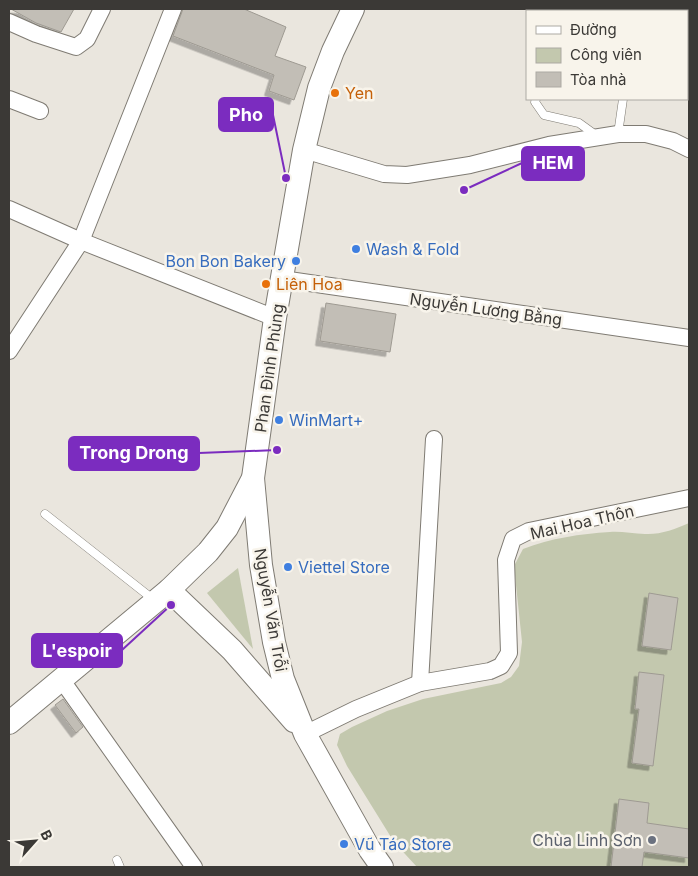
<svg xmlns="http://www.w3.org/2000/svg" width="698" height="876" viewBox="0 0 698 876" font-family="Inter,sans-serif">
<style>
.green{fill:#c3c8ae}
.building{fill:#c2beb6;stroke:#9e9a92;filter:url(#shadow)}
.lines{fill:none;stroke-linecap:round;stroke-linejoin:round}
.lane-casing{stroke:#7f7b73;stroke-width:9}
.street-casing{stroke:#7f7b73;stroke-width:18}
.secondary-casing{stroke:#7f7b73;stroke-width:24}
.lane{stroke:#fff;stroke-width:8}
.street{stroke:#fff;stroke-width:16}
.secondary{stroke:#fff;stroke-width:22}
.food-dot{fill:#e8710a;stroke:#f8f4eb;stroke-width:2}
.shop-dot{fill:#3f7fe0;stroke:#f8f4eb;stroke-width:2}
.worship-dot{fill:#6b7280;stroke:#f8f4eb;stroke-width:2}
.labels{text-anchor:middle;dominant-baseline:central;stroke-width:5;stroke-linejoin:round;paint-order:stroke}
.food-label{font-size:16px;fill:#c56008;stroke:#f8f4eb;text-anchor:start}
.shop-label{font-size:16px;fill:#366cbe;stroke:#f8f4eb;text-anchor:start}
.street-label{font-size:16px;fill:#3b3936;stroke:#f8f4eb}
.worship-label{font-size:16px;fill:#5b616d;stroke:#f8f4eb;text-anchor:end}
.leader{fill:none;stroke:#7b2cbf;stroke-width:2}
.callout-dot{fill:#7b2cbf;stroke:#f8f4eb;stroke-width:2}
.callout{fill:#7b2cbf;stroke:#7b2cbf;stroke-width:2}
.callout-label{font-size:18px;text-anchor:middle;font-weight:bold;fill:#fff}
</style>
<defs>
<filter id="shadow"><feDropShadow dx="-4.5" dy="4.5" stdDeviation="0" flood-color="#0004"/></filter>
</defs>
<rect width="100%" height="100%" fill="#eae6de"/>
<g class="green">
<path d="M 689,523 L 689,867 L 417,867 L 394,842 L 347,766 L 337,745 L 340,734 L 352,727 L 387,711 L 423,699 L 501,683 L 511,677 L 519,666 L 522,642 L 514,566 L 523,549 C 551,538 580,534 610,532 C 621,531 633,534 645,534 C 659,535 676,529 689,523 Z"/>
<polygon points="238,568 253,649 207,593"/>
</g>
<g class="building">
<polygon points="11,9 74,9 61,32 36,23"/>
<polygon points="183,9 244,9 286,27 275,56 306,67 294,100 269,91 274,75 173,36"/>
<polygon points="326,303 396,314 390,352 320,341"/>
<polygon points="649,593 678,598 671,650 642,646"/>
<polygon points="639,672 664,675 653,766 632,763 639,709 635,709"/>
<polygon points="63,699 83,727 76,733 55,705"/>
<polygon points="619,799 649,803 647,823 689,829 689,858 644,852 642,867 611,867"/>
</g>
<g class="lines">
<g class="lane-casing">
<g id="lane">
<polyline points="556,11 557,9"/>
<polyline points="642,11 643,9"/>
<polyline points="536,99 535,102 544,115 579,123 597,136"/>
<polyline points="618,134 623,99"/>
<polyline points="45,514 154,600"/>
<polyline points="117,860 120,867"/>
</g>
</g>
<g class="street-casing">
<g id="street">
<polyline points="9,22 36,34 76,47 87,39 102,9"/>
<polyline points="9,99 40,111"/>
<polyline points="304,150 384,174 407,175 470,165 549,145 618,134 646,134 673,141 689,149"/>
<polyline points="9,209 81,241 275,318"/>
<polyline points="282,279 689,338"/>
<polyline points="9,351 81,241 173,9"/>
<polyline points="61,679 194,867"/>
<polyline points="420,683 434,439"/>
<polyline points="305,734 356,709 420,683 490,671 501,666 509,653 506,560 513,539 529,531 689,498"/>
</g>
</g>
<g class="secondary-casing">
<g id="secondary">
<polyline points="253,478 261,565 274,642 283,679 305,734 370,850 382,867"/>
<polyline points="169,590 232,650 294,721"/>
<polyline points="9,723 169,590 208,552 227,528 253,478 275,318 304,150 319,88 333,51 353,9"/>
</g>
</g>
<use href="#lane" class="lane"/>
<use href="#street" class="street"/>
<use href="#secondary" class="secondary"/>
</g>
<g class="food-dot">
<circle cx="335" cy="93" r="5"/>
<circle cx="266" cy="284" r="5"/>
</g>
<g class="shop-dot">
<circle cx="356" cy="249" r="5"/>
<circle cx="296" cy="261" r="5"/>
<circle cx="279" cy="420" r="5"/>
<circle cx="288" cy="567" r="5"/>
<circle cx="344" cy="844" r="5"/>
</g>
<circle class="worship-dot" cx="652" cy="840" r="5"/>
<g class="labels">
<g class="food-label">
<text x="345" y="93">Yen</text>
<text x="276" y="284">Liên Hoa</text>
</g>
<g class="shop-label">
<text x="366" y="249">Wash &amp; Fold</text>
<text x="286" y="261" text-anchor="end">Bon Bon Bakery</text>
<text x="289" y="420">WinMart+</text>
<text x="298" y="567">Viettel Store</text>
<text x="354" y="844">Vũ Táo Store</text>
</g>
<g class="street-label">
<text transform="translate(486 309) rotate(8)">Nguyễn Lương Bằng</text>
<text transform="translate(269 368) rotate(-82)">Phan Đình Phùng</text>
<text transform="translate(582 522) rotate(-13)">Mai Hoa Thôn</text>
<text transform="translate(271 610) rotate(80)">Nguyễn Văn Trỗi</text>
</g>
<g class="worship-label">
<text x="642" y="840">Chùa Linh Sơn</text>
</g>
</g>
<path class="leader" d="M286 178L273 115M464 190L522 163M277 450L199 453M171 605L122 650"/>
<g class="callout-dot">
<circle cx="286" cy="178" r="5"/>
<circle cx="464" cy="190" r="5"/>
<circle cx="277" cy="450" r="5"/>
<circle cx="171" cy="605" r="5"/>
</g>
<g class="callout">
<rect x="219" y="98" width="54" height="33" rx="5"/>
<rect x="522" y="147" width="62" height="33" rx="5"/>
<rect x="69" y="437" width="130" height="33" rx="5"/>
<rect x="32" y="634" width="90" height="33" rx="5"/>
</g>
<g class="callout-label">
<text x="246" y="121">Pho</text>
<text x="553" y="169">HEM</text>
<text x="134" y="459">Trong Drong</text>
<text x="77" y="657">L'espoir</text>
</g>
<rect width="698" height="876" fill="none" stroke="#3b3936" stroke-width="20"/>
<rect x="526" y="10" width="162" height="90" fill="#f8f4eb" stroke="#aca9a3"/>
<rect x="536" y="26" width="25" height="8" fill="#ffffff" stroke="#aca9a3"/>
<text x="570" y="35" font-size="15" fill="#3b3936">Đường</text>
<rect x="536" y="48" width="25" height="15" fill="#c3c8ae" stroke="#aca9a3"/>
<text x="570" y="60" font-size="15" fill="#3b3936">Công viên</text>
<rect x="536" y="72" width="25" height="15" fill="#c2beb6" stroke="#aca9a3"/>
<text x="570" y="85" font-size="15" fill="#3b3936">Tòa nhà</text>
<g transform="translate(35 841) rotate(63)" stroke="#f8f4eb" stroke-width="4" paint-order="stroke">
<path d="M0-4L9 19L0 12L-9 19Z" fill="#3b3936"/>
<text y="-8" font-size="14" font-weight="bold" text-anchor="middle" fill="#3b3936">B</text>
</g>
</svg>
